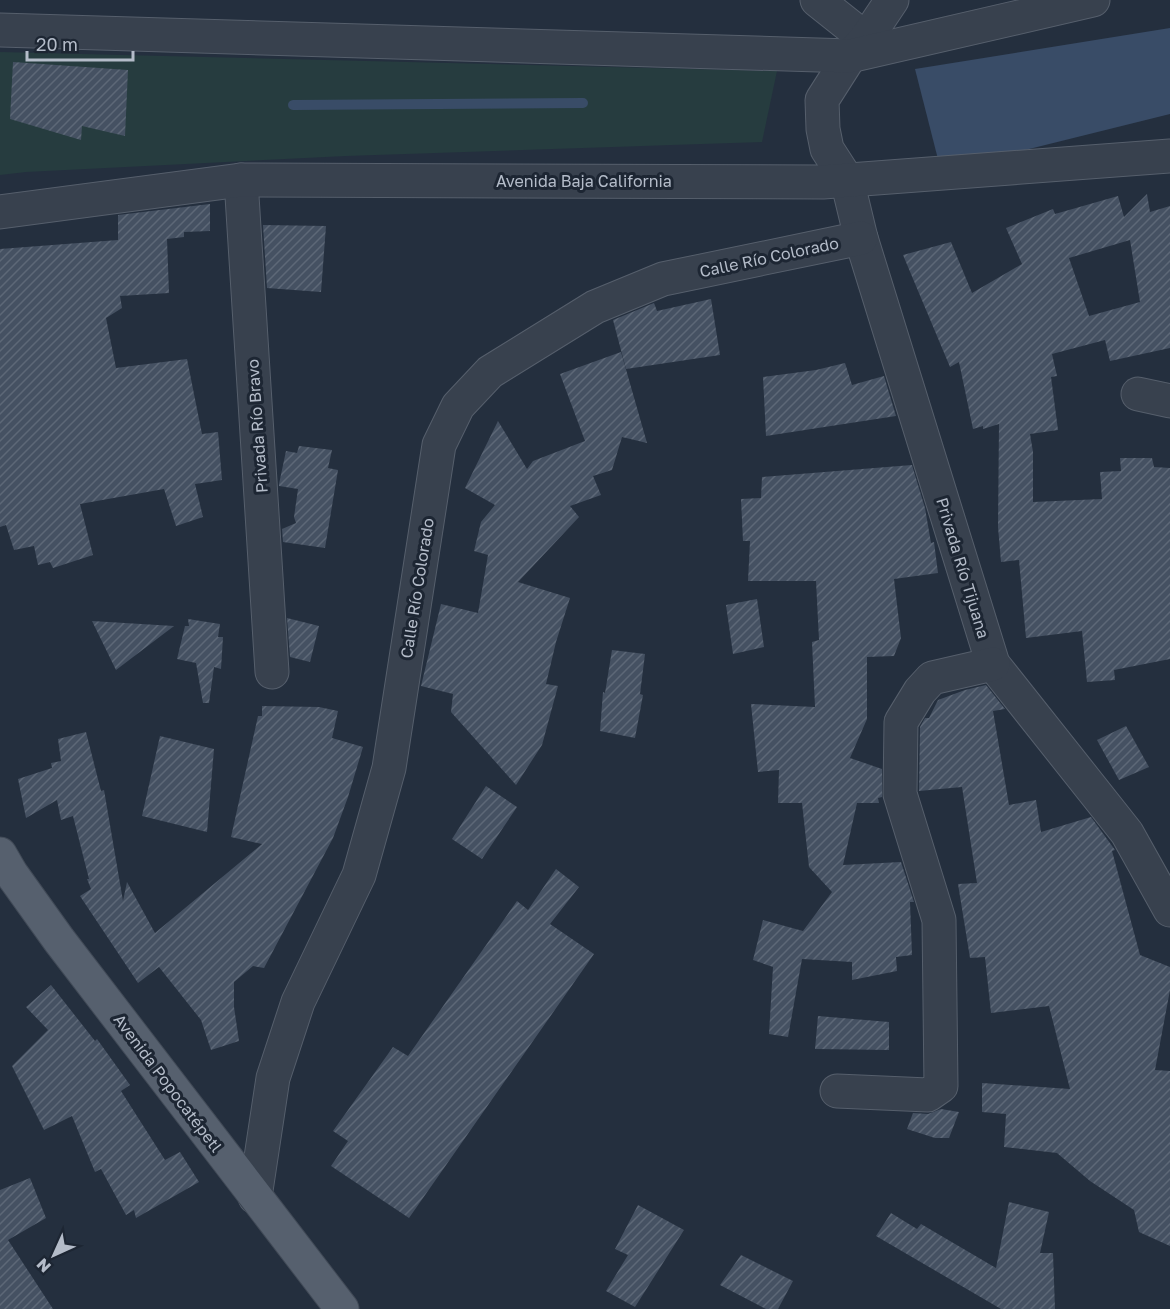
<svg xmlns="http://www.w3.org/2000/svg" width="1170" height="1309" viewBox="0 0 1170 1309" font-family="'Golos Text',sans-serif">
<style>
.park{fill:#263c3f}
.water{fill:#394c67}
.lines{fill:none;stroke-linecap:round;stroke-linejoin:round}
.stream{stroke:#394c67;stroke-width:10}
.building{fill:url(#building-hatch);fill-rule:evenodd}
.minor-casing{stroke:#565f6c;stroke-width:35}
.major-casing{stroke:#414a57;stroke-width:35}
.minor{stroke:#38414e;stroke-width:33}
.major{stroke:#56606e;stroke-width:33}
.labels{text-anchor:middle;dominant-baseline:central;stroke-width:6;stroke-linejoin:round;paint-order:stroke}
.street-label{font-size:16px;fill:#b4bcc9;stroke:#1d2633}
</style>
<defs>
<pattern id="building-hatch" width="6" height="6" patternUnits="userSpaceOnUse" patternTransform="scale(1.5)"><rect width="6" height="6" fill="#455162"/><path d="M-1 1l2-2M0 6l6-6M5 7l2-2" fill="none" stroke="#5d6877"/></pattern>
</defs>
<rect width="100%" height="100%" fill="#242f3e"/>
<polygon class="park" points="0,52 777,71 762,142 346,156 26,172 0,175"/>
<polygon class="water" points="1170,28 1170,114 941,171 915,69"/>
<g class="lines">
<polyline class="stream" points="293,105 583,103"/>
</g>
<g class="building">
<polygon points="13,62 128,70 125,136 82,126 81,140 10,119"/>
<path d="M 1147,194 L 1150,212 L 1170,206 L 1170,348 L 1110,361 L 1105,340 L 1052,354 L 1057,376 L 1051,377 L 1058,430 L 1030,434 L 1033,452 L 1033,502 L 1102,499 L 1100,472 L 1121,471 L 1120,458 L 1152,458 L 1154,467 L 1170,468 L 1170,659 L 1114,670 L 1115,680 L 1087,682 L 1082,631 L 1026,638 L 1019,560 L 1001,562 L 998,527 L 999,424 L 983,429 L 983,426 L 973,429 L 959,362 L 950,367 L 903,255 L 951,242 L 972,293 L 1022,264 L 1006,228 L 1053,209 L 1055,214 L 1118,196 L 1124,217 ZM 1130,240 L 1140,302 L 1089,316 L 1069,258 Z"/>
<polygon points="210,204 210,231 184,232 184,237 167,239 169,293 120,296 122,308 106,318 116,368 187,359 202,434 218,432 222,480 195,484 203,517 176,526 164,489 80,504 93,555 53,568 50,562 38,565 34,546 14,550 6,525 0,527 0,249 118,240 118,215"/>
<polygon points="263,225 326,226 321,292 267,288"/>
<polygon points="711,299 720,355 626,369 613,320 654,303 657,311"/>
<polygon points="621,352 647,443 622,437 612,470 593,476 601,495 570,506 579,517 518,582 570,598 556,642 546,684 558,686 542,745 516,785 451,712 453,694 421,686 441,604 478,613 488,555 474,551 481,522 495,505 465,488 498,421 527,469 533,461 585,441 560,374"/>
<polygon points="845,363 852,385 884,376 896,416 766,436 763,377 816,370"/>
<polygon points="299,446 332,450 328,468 338,470 325,548 283,542 282,529 296,523 294,517 298,489 279,486 279,484 286,451 297,453"/>
<polygon points="912,465 925,508 931,543 934,542 938,573 894,579 901,638 894,656 867,657 867,719 850,758 882,769 882,797 878,798 879,803 857,803 843,865 901,862 914,902 910,902 912,955 896,957 897,971 852,980 852,962 802,959 788,1037 769,1034 773,967 753,960 763,920 803,931 832,892 809,867 802,803 778,803 779,770 758,772 751,704 815,707 812,642 819,640 816,581 748,581 750,541 743,541 741,499 761,498 762,477"/>
<polygon points="757,599 764,647 733,654 726,605"/>
<polygon points="287,618 319,626 310,662 290,657"/>
<polygon points="188,619 220,624 218,637 223,637 221,669 214,667 209,703 203,703 196,663 177,659 185,626 189,626"/>
<polygon points="92,621 174,626 116,670"/>
<polygon points="612,650 645,654 640,694 643,695 635,738 600,731 603,692 605,693"/>
<polygon points="986,685 1005,709 993,711 1009,805 1036,800 1041,832 1091,817 1115,850 1112,851 1140,955 1170,967 1170,990 1155,1070 1170,1071 1170,1246 1139,1232 1134,1210 1090,1181 1057,1153 1004,1147 1006,1114 982,1112 982,1083 1070,1089 1049,1006 991,1013 985,957 970,958 958,884 977,883 962,787 919,791 920,727 925,718 929,718 938,700 965,690"/>
<polygon points="262,706 319,707 338,711 332,738 363,747 348,797 333,838 264,968 253,966 234,982 234,1007 239,1041 211,1050 201,1020 159,967 138,983 80,896 91,889 87,879 89,879 73,816 61,820 57,800 26,818 18,779 52,768 51,763 61,761 58,739 86,732 101,791 104,790 123,901 127,882 155,933 262,844 231,837 258,716 262,716"/>
<polygon points="1126,726 1149,767 1119,780 1097,740"/>
<polygon points="160,736 214,749 207,832 142,816"/>
<polygon points="486,786 517,807 482,859 452,839"/>
<polygon points="556,869 579,887 550,924 594,954 409,1218 331,1166 348,1141 333,1131 393,1047 408,1056 517,901 528,910"/>
<polygon points="51,985 95,1041 97,1039 130,1085 121,1091 165,1160 180,1152 199,1182 136,1218 134,1210 126,1215 101,1169 95,1172 72,1116 44,1130 12,1066 48,1030 26,1007"/>
<polygon points="818,1016 889,1022 889,1050 815,1049"/>
<polygon points="941,1109 959,1112 949,1138 935,1138 907,1129 913,1113 928,1114"/>
<polygon points="30,1178 46,1218 8,1240 53,1309 0,1309 0,1190"/>
<polygon points="1009,1202 1049,1212 1040,1253 1053,1253 1055,1309 1001,1309 876,1236 891,1213 917,1229 921,1224 996,1268"/>
<polygon points="638,1205 684,1230 635,1307 606,1291 628,1255 615,1249"/>
<polygon points="741,1255 793,1281 778,1309 766,1309 720,1285"/>
</g>
<g class="lines">
<g class="minor-casing">
<g id="minor">
<polyline points="817,0 866,39"/>
<polyline points="892,0 866,39 850,56 822,100 823,129 827,149 847,180 861,238 993,664 1127,833 1170,910"/>
<polyline points="0,30 850,56 1093,0"/>
<polyline points="241,180 272,672"/>
<polyline points="0,212 241,180 823,182 1170,156"/>
<polyline points="1138,394 1170,401"/>
<polyline points="837,1091 928,1095 941,1086 939,920 900,794 901,722 920,691 932,678 993,664"/>
<polyline points="255,1197 273,1078 298,1002 359,875 389,768 439,445 458,406 490,372 595,307 663,279 861,238"/>
</g>
</g>
<g class="major-casing">
<polyline id="major" points="0,854 11,873 59,940 342,1309"/>
</g>
<use href="#minor" class="minor"/>
<use href="#major" class="major"/>
</g>
<g class="labels">
<g class="street-label">
<text x="584" y="181">Avenida Baja California</text>
<text transform="translate(769 257) rotate(-12)">Calle Río Colorado</text>
<text transform="translate(257 426) rotate(-94)">Privada Río Bravo</text>
<text transform="translate(963 568) rotate(73)">Privada Río Tijuana</text>
<text transform="translate(417 588) rotate(-81)">Calle Río Colorado</text>
<text transform="translate(168 1083) rotate(53)">Avenida Popocatépetl</text>
</g>
</g>
<g transform="translate(54 1255) rotate(225)" stroke="#1d2633" stroke-width="4.5" paint-order="stroke">
<path d="M0-4.5L10 22L0 15L-10 22Z" fill="#b4bcc9"/>
<text y="-9" font-size="16" font-weight="bold" text-anchor="middle" fill="#b4bcc9">N</text>
</g>
<path d="M27 51v9h106v-9" fill="none" stroke="#b4bcc9" stroke-width="3"/>
<text x="36" y="51" font-size="18" fill="#b4bcc9" stroke="#1d2633" stroke-width="4.5" paint-order="stroke">20 m</text>
</svg>
